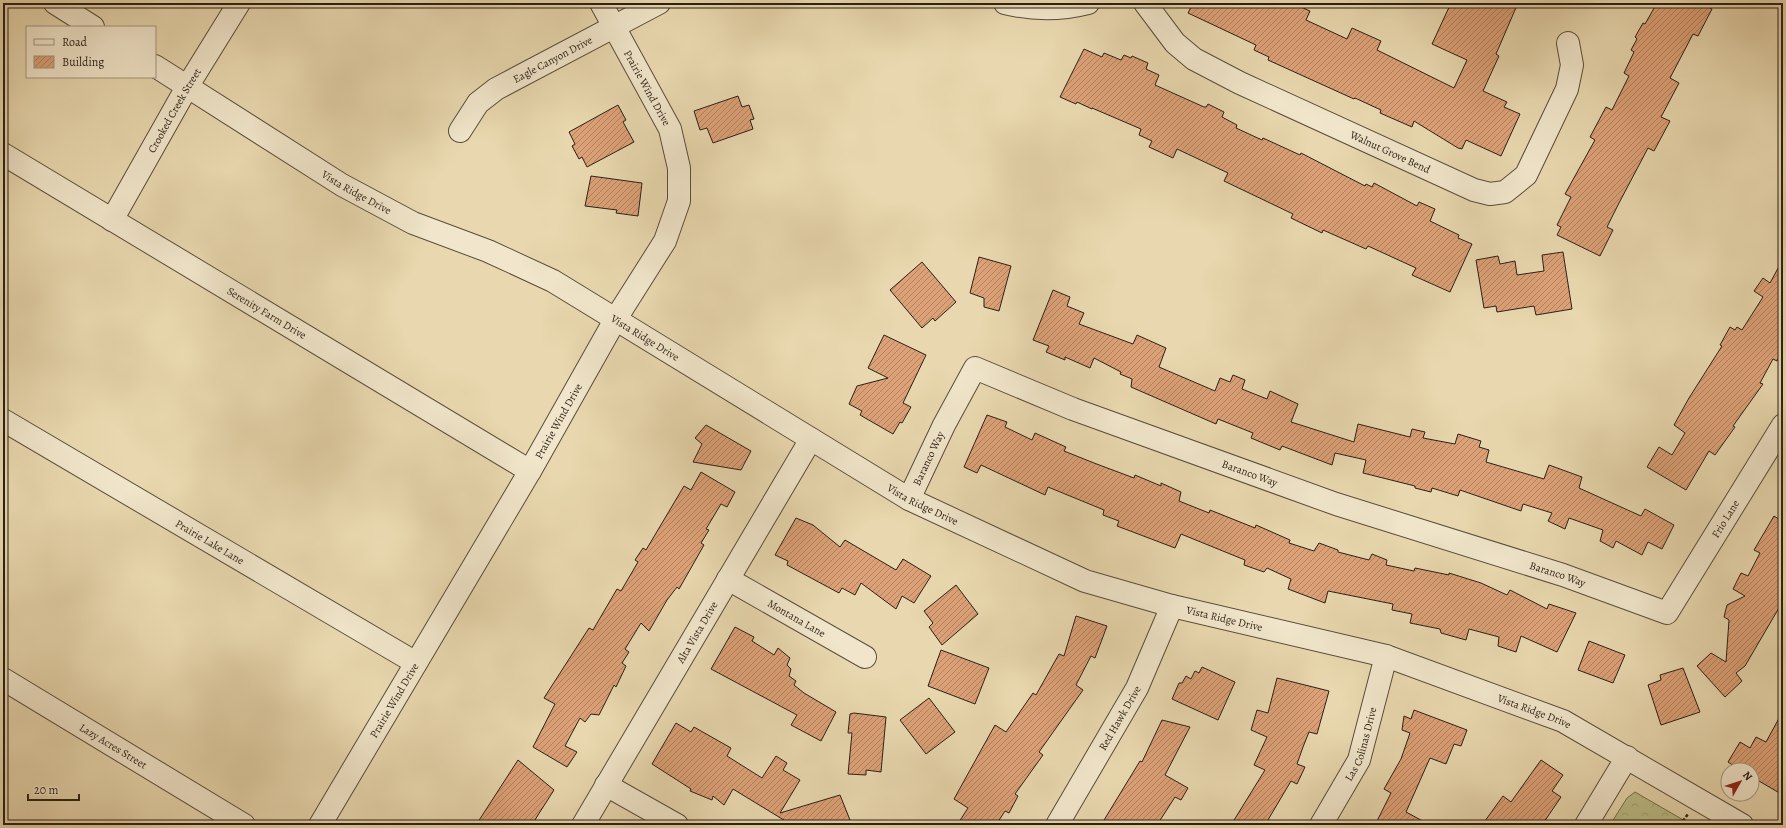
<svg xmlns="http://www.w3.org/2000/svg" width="1786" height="828" viewBox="0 0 1786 828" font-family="Alegreya,serif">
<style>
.park{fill:url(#park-crowns);stroke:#736e4e}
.building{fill:url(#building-hatch);stroke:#2a1f16}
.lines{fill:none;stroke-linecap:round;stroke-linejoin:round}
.minor-casing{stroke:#5a4d3c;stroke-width:24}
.path{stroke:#2a1f16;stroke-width:2.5;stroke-dasharray:3 2;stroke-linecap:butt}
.minor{stroke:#f1e6cb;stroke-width:22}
.labels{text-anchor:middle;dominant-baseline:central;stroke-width:3.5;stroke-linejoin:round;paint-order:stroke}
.street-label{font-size:11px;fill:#2a1f16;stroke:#f1e6cb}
</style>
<defs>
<pattern id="park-crowns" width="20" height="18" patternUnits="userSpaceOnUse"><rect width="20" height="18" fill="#bcbd87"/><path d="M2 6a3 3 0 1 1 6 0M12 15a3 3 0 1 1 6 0" fill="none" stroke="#a2a274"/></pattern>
<pattern id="building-hatch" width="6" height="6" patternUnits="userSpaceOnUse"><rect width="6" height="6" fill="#dda177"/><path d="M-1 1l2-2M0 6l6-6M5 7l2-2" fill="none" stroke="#b38361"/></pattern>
</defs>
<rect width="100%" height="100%" fill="#e9d8af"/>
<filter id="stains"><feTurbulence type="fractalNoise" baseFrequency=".005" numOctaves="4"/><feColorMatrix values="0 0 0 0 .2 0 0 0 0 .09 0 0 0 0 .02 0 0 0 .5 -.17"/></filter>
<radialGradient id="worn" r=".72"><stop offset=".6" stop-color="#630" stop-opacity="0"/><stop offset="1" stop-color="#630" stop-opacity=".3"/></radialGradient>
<polygon class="park" points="1635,792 1692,825 1610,825 1627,798"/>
<g class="building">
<polygon points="1193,3 1292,3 1310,11 1306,20 1347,39 1352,28 1381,41 1377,50 1454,88 1467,60 1432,44 1451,3 1518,3 1496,54 1499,56 1483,91 1507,102 1504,107 1520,114 1501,156 1466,140 1462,149 1458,148 1414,121 1412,127 1380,113 1381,110 1355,98 1354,99 1268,60 1269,57 1254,50 1256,45 1188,13"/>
<polygon points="1657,3 1700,3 1712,9 1698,36 1693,34 1670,78 1679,83 1661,117 1670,121 1654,151 1648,148 1619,203 1607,227 1613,230 1600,256 1557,235 1561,227 1557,225 1571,197 1565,194 1595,140 1590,137 1606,107 1612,110 1629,76 1624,73 1634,52 1631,50 1637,39 1635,37 1643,23 1645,24"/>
<polygon points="1084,49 1102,57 1104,53 1121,60 1124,55 1131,58 1132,56 1148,63 1146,69 1159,75 1155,85 1204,107 1206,107 1208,104 1224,112 1222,117 1237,125 1236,128 1262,140 1263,138 1300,155 1301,153 1365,186 1366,184 1372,187 1374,183 1417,206 1419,202 1435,209 1430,221 1459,235 1458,238 1472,244 1450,292 1412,275 1416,268 1368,246 1366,249 1323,230 1322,233 1291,218 1293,214 1224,181 1228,173 1177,149 1173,158 1149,147 1152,141 1139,135 1141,129 1092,108 1092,109 1077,102 1076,104 1060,97"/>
<polygon points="738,96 742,107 749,105 754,119 750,120 753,129 713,143 707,128 700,130 694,111"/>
<polygon points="618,105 626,120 623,122 634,142 587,167 582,157 579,159 572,146 575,144 569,132"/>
<polygon points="591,176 642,183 638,216 616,213 617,210 585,206"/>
<polygon points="1563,252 1572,309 1536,315 1534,306 1497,312 1496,306 1484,308 1476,260 1498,256 1500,264 1515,261 1517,275 1544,271 1542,255"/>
<polygon points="979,257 1011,266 999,311 984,307 984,298 970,293"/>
<polygon points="1783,259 1783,350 1777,361 1773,359 1760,383 1763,384 1733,426 1735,427 1715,455 1709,451 1686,490 1647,467 1659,447 1672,455 1685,433 1674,425 1689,398 1722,346 1720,345 1730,327 1735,330 1737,327 1742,330 1763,297 1754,291 1763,278 1770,283"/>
<polygon points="922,262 956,302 935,321 933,318 922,328 890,290"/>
<polygon points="1053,290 1070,297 1067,306 1084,313 1079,324 1133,344 1137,335 1166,348 1159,367 1215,391 1220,378 1230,382 1233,375 1245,380 1242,389 1267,399 1270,391 1298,404 1291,422 1354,442 1358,424 1410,437 1412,429 1425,432 1423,438 1455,444 1458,434 1481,441 1479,447 1489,450 1486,462 1544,479 1549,465 1582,477 1579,488 1641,516 1645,509 1674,525 1662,549 1648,542 1642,555 1616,541 1613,548 1600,541 1603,530 1569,518 1565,529 1548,521 1552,513 1523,504 1521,511 1460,490 1458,496 1432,488 1431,492 1415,488 1415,486 1363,473 1366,460 1335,453 1332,465 1282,446 1280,450 1251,438 1253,433 1218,419 1216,424 1131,387 1132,379 1120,374 1121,372 1094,358 1090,368 1065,357 1065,360 1046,352 1049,346 1033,340"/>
<polygon points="884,335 926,355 903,403 911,407 902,423 900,422 893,434 860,415 862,411 849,404 857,386 888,378 868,368"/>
<polygon points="987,415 1007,422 1005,427 1032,440 1035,433 1066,447 1064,451 1094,463 1134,478 1135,475 1161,486 1161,483 1181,492 1179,501 1209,513 1210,510 1255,528 1256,525 1290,540 1289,543 1314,551 1319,543 1338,550 1338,552 1369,560 1372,554 1387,560 1386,565 1414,571 1415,568 1449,575 1449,573 1481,583 1507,595 1510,590 1547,609 1549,604 1576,613 1557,652 1521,636 1516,652 1498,646 1499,637 1469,629 1466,640 1441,633 1440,629 1410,623 1412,614 1392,610 1393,604 1328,591 1325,603 1288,589 1291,579 1267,568 1264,572 1244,565 1245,560 1181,534 1175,548 1117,526 1119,521 1103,515 1104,510 1048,487 1045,495 981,465 977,473 964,467"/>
<polygon points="706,425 751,451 741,470 693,462 702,444 695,438"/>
<polygon points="701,472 735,492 727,507 721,504 706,529 709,530 701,543 704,545 687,575 679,589 677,587 667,600 649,631 641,623 625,649 629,652 622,663 626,666 616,687 614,685 599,715 591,714 585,722 580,718 565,746 577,752 567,767 533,747 555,704 544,698 589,628 593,630 617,589 621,591 638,562 635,560 643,548 646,550 684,486 691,490"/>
<polygon points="1774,516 1783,522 1783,601 1745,666 1736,673 1742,681 1725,697 1697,666 1711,653 1726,662 1729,620 1724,617 1727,605 1745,596 1733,589 1741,573 1748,576 1760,553 1754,550"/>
<polygon points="796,518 813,525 840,547 845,540 896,570 903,559 931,576 914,603 902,596 896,609 861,583 855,595 842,588 839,593 787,565 788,561 775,555"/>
<polygon points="956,585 978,614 942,645 929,627 933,623 924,611"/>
<polygon points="1076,616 1107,626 1095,658 1091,656 1076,685 1083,690 1039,752 1043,755 1015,794 1018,796 1009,813 1005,811 996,825 957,825 968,808 954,799 995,725 1006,732 1033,693 1036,695 1059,654 1064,656"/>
<polygon points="735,627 754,637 752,641 774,655 778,648 790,658 787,665 791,669 789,676 796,681 794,685 804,693 836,712 821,741 791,725 797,715 711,669"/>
<polygon points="1589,641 1625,655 1613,683 1578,670"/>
<polygon points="941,650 989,668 975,704 928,686"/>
<polygon points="1202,667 1235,682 1218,720 1172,699 1179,683 1182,683 1186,676 1191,679 1195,671 1199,673"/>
<polygon points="1683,668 1700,712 1661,725 1648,685 1661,680 1660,675"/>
<polygon points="1277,678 1329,691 1317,734 1309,732 1303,747 1297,764 1305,767 1297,784 1291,781 1265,825 1231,825 1265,770 1254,765 1267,737 1251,730 1257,710 1268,713"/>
<polygon points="929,698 955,732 926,754 900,720"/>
<polygon points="1414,710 1467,730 1461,746 1454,744 1446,764 1430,758 1406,812 1430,825 1375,825 1391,793 1384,789 1401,759 1410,733 1402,730 1404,716 1411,719"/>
<polygon points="1783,711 1783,795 1752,777 1752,770 1740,770 1728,762 1740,742 1750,748 1756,737 1766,742"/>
<polygon points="854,713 886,717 881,772 866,770 866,775 848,774 852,733 848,733 850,714"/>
<polygon points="1162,720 1190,727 1165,775 1188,788 1181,800 1175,797 1157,825 1101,825 1140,761 1142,762"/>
<polygon points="676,723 691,732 694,727 731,748 727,756 762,778 776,756 787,763 783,770 800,780 780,813 840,795 852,825 792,825 733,789 724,805 713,796 712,800 690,791 691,789 652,764"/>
<polygon points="518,760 554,790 538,815 532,825 476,825"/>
<polygon points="1541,760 1563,775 1552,791 1561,797 1542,825 1482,825 1503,796 1511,802"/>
</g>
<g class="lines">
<g class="minor-casing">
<g id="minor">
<polyline points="55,3 93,27"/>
<path d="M 1005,3 C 1033,10 1060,10 1088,3"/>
<path id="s1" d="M 1145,3 L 1175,43 L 1194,59 L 1240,83 L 1474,190 L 1490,194 L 1505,192 L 1526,175 L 1567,89 L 1572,65 L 1568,43"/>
<path id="s2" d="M 155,66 L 342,185 L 413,223 L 488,251 L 553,281 L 909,499 L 1085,581 L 1172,606 L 1386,656 L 1563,721 L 1742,825"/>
<path id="s3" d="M 460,131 L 478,103 L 496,89 L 659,3"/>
<path id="s4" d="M 3,154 L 530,471"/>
<path id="s5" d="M 112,220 L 187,87 L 239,3"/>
<path id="s6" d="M 3,420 L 416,663"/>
<path id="s7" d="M 909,499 L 944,425 L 975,368 L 1073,409 L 1336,504 L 1563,575 L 1667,613 L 1783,425"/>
<path id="s8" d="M 728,579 L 865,657"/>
<path id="s9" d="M 3,679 L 244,825"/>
<polyline points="606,785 677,825"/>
<path id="s10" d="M 320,825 L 530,471 L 615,320 L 665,241 L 679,201 L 679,168 L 670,129 L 601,3"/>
<path id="s11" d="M 583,825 L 811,439"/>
<path id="s12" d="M 1057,825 L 1137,688 L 1172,606"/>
<path id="s13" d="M 1321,825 L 1359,760 L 1386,656"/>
<polyline points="1586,825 1627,757"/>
</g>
</g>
<polyline class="path" points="1680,825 1688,814"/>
<use href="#minor" class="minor"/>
</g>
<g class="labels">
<g class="street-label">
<text stroke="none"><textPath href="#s3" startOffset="120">Eagle Canyon Drive</textPath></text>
<text transform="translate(647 88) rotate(61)">Prairie Wind Drive</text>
<text stroke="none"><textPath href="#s5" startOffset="126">Crooked Creek Street</textPath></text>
<text stroke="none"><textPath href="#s1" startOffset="292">Walnut Grove Bend</textPath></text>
<text stroke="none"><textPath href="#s2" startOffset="238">Vista Ridge Drive</textPath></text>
<text stroke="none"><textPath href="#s4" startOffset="308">Serenity Farm Drive</textPath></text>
<text stroke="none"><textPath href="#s2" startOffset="562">Vista Ridge Drive</textPath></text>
<text stroke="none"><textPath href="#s10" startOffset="469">Prairie Wind Drive</textPath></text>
<text stroke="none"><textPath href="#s7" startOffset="45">Baranco Way</textPath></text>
<text stroke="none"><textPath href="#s7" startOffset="441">Baranco Way</textPath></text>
<text stroke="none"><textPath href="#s2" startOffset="886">Vista Ridge Drive</textPath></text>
<text stroke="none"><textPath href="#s7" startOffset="992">Frio Lane</textPath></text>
<text stroke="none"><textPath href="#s6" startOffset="240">Prairie Lake Lane</textPath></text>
<text stroke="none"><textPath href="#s7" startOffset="765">Baranco Way</textPath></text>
<text stroke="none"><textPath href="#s8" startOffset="79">Montana Lane</textPath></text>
<text stroke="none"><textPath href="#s2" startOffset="1210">Vista Ridge Drive</textPath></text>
<text stroke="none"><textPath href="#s11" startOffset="224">Alta Vista Drive</textPath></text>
<text stroke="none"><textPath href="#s10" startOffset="145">Prairie Wind Drive</textPath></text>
<text stroke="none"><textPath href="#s2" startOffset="1534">Vista Ridge Drive</textPath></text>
<text stroke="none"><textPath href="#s12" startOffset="124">Red Hawk Drive</textPath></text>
<text stroke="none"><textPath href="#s13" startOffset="91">Las Colinas Drive</textPath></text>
<text stroke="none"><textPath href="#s9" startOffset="129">Lazy Acres Street</textPath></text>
</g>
</g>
<rect width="1786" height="828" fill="none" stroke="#e9d8af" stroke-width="16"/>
<rect x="4" y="4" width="1778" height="820" fill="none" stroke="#2a1f16" stroke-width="2"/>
<rect x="8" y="8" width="1770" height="812" fill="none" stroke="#2a1f16"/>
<rect x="26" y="26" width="130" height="52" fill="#f1e6cb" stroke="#a19683"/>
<rect x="34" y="39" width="20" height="6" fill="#f1e6cb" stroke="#a19683"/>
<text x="62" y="46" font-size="12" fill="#2a1f16">Road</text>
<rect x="34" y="56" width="20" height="12" fill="url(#building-hatch)" stroke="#a19683"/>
<text x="62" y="66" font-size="12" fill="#2a1f16">Building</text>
<g transform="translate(1740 782) rotate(51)"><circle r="19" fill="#f1e6cb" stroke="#a19683"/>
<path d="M0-3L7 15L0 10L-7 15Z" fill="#8f2418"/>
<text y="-6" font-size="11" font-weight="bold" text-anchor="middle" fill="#2a1f16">N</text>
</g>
<path d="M28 794v6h51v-6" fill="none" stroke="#2a1f16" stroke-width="2"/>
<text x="34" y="794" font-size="12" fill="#2a1f16" stroke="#f1e6cb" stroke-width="3" paint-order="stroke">20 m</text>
<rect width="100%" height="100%" filter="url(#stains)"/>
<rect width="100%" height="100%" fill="url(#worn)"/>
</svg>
